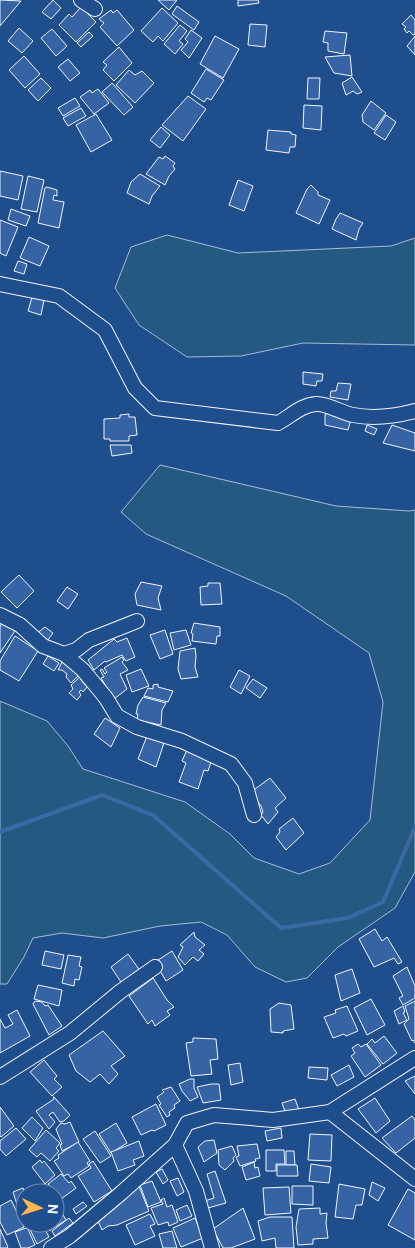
<svg xmlns="http://www.w3.org/2000/svg" width="415" height="1248" viewBox="0 0 415 1248" font-family="Roboto,sans-serif">
<style>
.green{fill:#245a82;stroke:#a8bbd7}
.lines{fill:none;stroke-linecap:round;stroke-linejoin:round}
.stream{stroke:#3b69a3;stroke-width:4}
.building{fill:#3563a3;stroke:#f2f6ff}
.minor-casing{stroke:#f2f6ff;stroke-width:16}
.minor{stroke:#1f4e8c;stroke-width:14}
</style>
<rect width="100%" height="100%" fill="#1f4e8c"/>
<g class="green">
<polygon points="167,235 238,253 391,246 415,238 415,345 303,343 241,356 187,357 139,325 115,288 131,247"/>
<polygon points="160,465 336,506 409,511 415,510 415,872 395,908 338,947 307,978 286,982 255,967 227,935 201,922 160,926 103,938 62,933 33,938 24,957 7,984 0,984 0,701 47,721 68,746 83,769 185,802 230,834 254,858 299,874 330,863 370,820 383,702 369,653 286,596 146,534 121,512"/>
</g>
<g class="lines">
<polyline class="stream" points="0,832 102,795 153,815 281,928 348,918 383,902 415,827"/>
</g>
<g class="building">
<polygon points="0,0 21,1 0,26"/>
<polygon points="53,0 61,8 51,19 42,12"/>
<polygon points="158,0 177,0 169,10"/>
<polygon points="238,0 258,0 259,3 238,6"/>
<polygon points="177,6 199,22 194,30 172,14"/>
<polygon points="81,7 96,22 76,42 59,25 69,14 72,17"/>
<polygon points="162,8 178,23 163,41 158,36 153,42 141,31"/>
<polygon points="111,10 113,13 117,10 134,30 117,46 100,27 104,23 99,19"/>
<polygon points="411,15 415,20 415,34 413,35 409,31 407,33 404,29 406,27 402,24"/>
<polygon points="250,24 267,25 265,47 248,45"/>
<polygon points="180,25 187,31 179,41 183,44 175,54 164,44"/>
<polygon points="19,28 33,41 22,53 8,41"/>
<polygon points="52,29 67,46 56,56 41,38"/>
<polygon points="191,30 202,38 189,58 181,50 188,42 185,39"/>
<polygon points="325,31 347,33 344,54 328,51 328,43 323,42"/>
<polygon points="89,32 93,36 81,47 77,43"/>
<polygon points="215,36 239,49 223,78 200,64"/>
<polygon points="415,36 415,55 407,46"/>
<polygon points="119,47 132,63 114,81 103,70 107,65 103,62"/>
<polygon points="350,55 352,76 334,73 325,57"/>
<polygon points="24,56 40,74 25,88 9,70"/>
<polygon points="68,59 80,73 70,81 58,67"/>
<polygon points="206,69 224,80 211,100 207,98 204,102 191,93"/>
<polygon points="129,70 135,75 142,71 154,83 135,103 116,85"/>
<polygon points="352,77 362,92 357,94 353,91 346,95 342,83"/>
<polygon points="41,78 51,88 38,101 28,90"/>
<polygon points="308,78 320,78 319,99 307,99"/>
<polygon points="112,83 133,107 124,115 102,92"/>
<polygon points="98,89 109,103 94,114 80,97 90,90 92,93"/>
<polygon points="188,96 206,109 183,141 162,125"/>
<polygon points="75,98 80,106 63,116 58,108"/>
<polygon points="371,101 386,113 374,130 363,122 362,115"/>
<polygon points="304,105 322,106 321,130 303,128"/>
<polygon points="81,108 86,116 68,126 63,118"/>
<polygon points="96,114 112,140 91,152 76,125"/>
<polygon points="386,115 396,122 385,140 374,133"/>
<polygon points="161,127 170,135 160,148 150,140"/>
<polygon points="268,130 291,132 291,134 296,135 295,147 290,147 289,153 266,150"/>
<polygon points="165,156 175,163 173,166 175,169 169,176 165,185 146,174 159,157 163,159"/>
<polygon points="0,171 23,176 18,200 0,196"/>
<polygon points="140,174 160,186 152,196 149,204 127,193 131,182"/>
<polygon points="28,176 44,180 37,212 21,209"/>
<polygon points="238,180 253,186 244,211 229,205"/>
<polygon points="311,185 318,192 318,195 330,200 319,224 296,213 307,189"/>
<polygon points="47,187 57,190 57,196 54,195 53,200 64,202 59,228 38,223 45,188"/>
<polygon points="11,209 30,216 26,226 8,220"/>
<polygon points="340,213 363,223 359,229 356,240 332,229 336,219"/>
<polygon points="0,220 18,227 6,256 0,253"/>
<polygon points="29,237 49,246 40,266 20,258"/>
<polygon points="18,261 27,264 24,274 14,271"/>
<polygon points="32,297 44,300 41,315 28,311"/>
<polygon points="303,372 323,374 322,381 317,381 316,386 303,384"/>
<polygon points="338,383 351,384 348,400 330,397 331,391 336,391"/>
<polygon points="331,410 351,419 348,430 325,425 325,415"/>
<polygon points="129,414 129,417 135,417 137,435 129,436 129,441 110,441 110,439 104,439 104,419 120,418 120,415"/>
<polygon points="367,425 377,429 374,435 365,431"/>
<polygon points="392,425 415,433 415,451 383,443"/>
<polygon points="110,445 131,445 132,453 112,456"/>
<polygon points="19,575 34,591 17,608 1,592"/>
<polygon points="141,582 162,586 158,598 161,610 137,605 135,594"/>
<polygon points="208,583 220,583 222,604 201,605 200,587 208,586"/>
<polygon points="67,587 78,594 68,609 57,601"/>
<polygon points="2,623 15,631 0,653 0,627"/>
<polygon points="194,623 220,627 220,636 217,636 216,644 192,641 193,634 191,633"/>
<polygon points="45,627 53,633 47,641 36,634"/>
<polygon points="165,630 173,654 160,659 150,635"/>
<polygon points="186,630 191,645 174,650 170,633"/>
<polygon points="15,636 38,651 19,681 0,670 0,661"/>
<polygon points="127,638 135,657 126,661 122,655 106,662 105,661 94,670 88,660 114,639 117,642"/>
<polygon points="195,648 196,656 195,667 198,677 181,679 178,669 180,651"/>
<polygon points="48,656 59,663 54,671 43,664"/>
<polygon points="122,657 124,660 122,662 128,670 120,674 127,689 114,699 101,678 104,677 100,670 102,669 105,674 107,672 104,668"/>
<polygon points="62,662 80,674 71,683 66,677 67,674 62,670 58,670"/>
<polygon points="141,669 149,686 132,692 126,675"/>
<polygon points="239,670 250,676 241,694 230,687"/>
<polygon points="81,676 81,680 87,687 83,692 81,690 79,692 81,695 77,700 69,693 73,689 71,685"/>
<polygon points="253,679 267,688 260,698 246,688"/>
<polygon points="158,684 158,687 173,691 168,702 144,696 148,688 153,689 153,685"/>
<polygon points="143,697 166,703 162,710 161,725 137,720 138,714 136,714 138,705"/>
<polygon points="105,718 120,728 111,747 94,734"/>
<polygon points="147,736 164,743 156,767 138,759"/>
<polygon points="187,750 212,759 208,771 204,770 198,789 179,782 186,763 182,761"/>
<polygon points="270,778 286,798 275,808 278,812 268,824 261,815 263,812 261,806 251,792"/>
<polygon points="293,818 304,833 286,850 276,837 280,832 279,829"/>
<polygon points="375,929 382,941 387,937 402,962 398,964 394,958 374,967 359,939"/>
<polygon points="194,932 195,937 205,945 199,950 204,954 198,961 193,957 185,965 178,957 183,947 180,945"/>
<polygon points="45,951 64,955 61,969 42,965"/>
<polygon points="172,951 183,970 166,981 155,962"/>
<polygon points="128,954 141,972 123,985 111,967"/>
<polygon points="68,955 81,957 79,966 82,967 79,980 75,979 74,986 62,983"/>
<polygon points="407,967 415,986 415,998 403,1005 399,998 403,996 393,976"/>
<polygon points="352,969 360,993 341,1001 335,975"/>
<polygon points="153,978 167,1000 174,1007 167,1011 170,1015 155,1026 152,1020 148,1024 129,996"/>
<polygon points="38,985 62,990 59,1006 34,999"/>
<polygon points="371,999 385,1025 367,1035 354,1008"/>
<polygon points="35,1001 42,1002 45,1006 48,1005 62,1026 49,1035 33,1004"/>
<polygon points="415,1001 415,1043 413,1040 412,1041 404,1024 409,1019 405,1006"/>
<polygon points="279,1003 291,1005 294,1029 283,1031 283,1033 271,1032 270,1009"/>
<polygon points="347,1006 358,1031 346,1036 344,1034 333,1038 324,1017 336,1013 335,1010"/>
<polygon points="403,1006 405,1012 403,1013 407,1020 399,1024 394,1011"/>
<polygon points="17,1010 30,1036 0,1053 0,1019 5,1028 13,1024 8,1015"/>
<polygon points="103,1031 125,1056 111,1066 118,1074 109,1084 100,1074 90,1082 76,1071 69,1055"/>
<polygon points="384,1036 397,1053 383,1064 367,1044 372,1039 375,1043"/>
<polygon points="193,1038 216,1039 218,1059 210,1060 212,1074 191,1076 186,1043 193,1042"/>
<polygon points="358,1044 361,1047 366,1044 381,1065 365,1077 351,1056 355,1053 352,1048"/>
<polygon points="44,1060 57,1076 54,1079 62,1087 52,1096 30,1072"/>
<polygon points="240,1063 243,1082 231,1085 228,1065"/>
<polygon points="349,1065 354,1077 337,1086 331,1075"/>
<polygon points="309,1067 328,1068 327,1080 308,1078"/>
<polygon points="415,1076 415,1094 405,1081"/>
<polygon points="190,1079 194,1079 194,1088 198,1097 190,1101 182,1091 179,1084"/>
<polygon points="211,1084 219,1084 221,1100 203,1103 197,1087"/>
<polygon points="171,1087 180,1101 174,1105 175,1108 169,1112 170,1115 167,1117 159,1105 161,1104 157,1097 164,1092 162,1090"/>
<polygon points="53,1097 54,1097 70,1115 64,1121 60,1122 53,1112 49,1115 55,1122 49,1129 36,1111 54,1099"/>
<polygon points="375,1098 390,1121 376,1133 358,1109"/>
<polygon points="295,1099 299,1110 286,1114 282,1103"/>
<polygon points="156,1104 166,1125 154,1131 152,1130 141,1135 132,1117"/>
<polygon points="0,1107 14,1126 1,1137 0,1136"/>
<polygon points="412,1116 415,1120 415,1138 396,1153 382,1138"/>
<polygon points="32,1117 43,1128 35,1141 22,1128"/>
<polygon points="70,1122 79,1142 62,1151 60,1145 62,1144 56,1129 61,1123 65,1124"/>
<polygon points="116,1123 127,1143 111,1153 99,1134"/>
<polygon points="16,1128 26,1139 6,1156 0,1149 0,1141"/>
<polygon points="281,1128 282,1138 267,1141 265,1131"/>
<polygon points="46,1130 60,1143 56,1148 59,1151 50,1161 41,1153 37,1157 29,1150"/>
<polygon points="95,1131 111,1156 100,1163 83,1139"/>
<polygon points="310,1134 332,1135 331,1161 308,1160"/>
<polygon points="214,1140 217,1153 204,1162 198,1147 205,1141"/>
<polygon points="139,1141 144,1156 133,1160 135,1165 118,1171 111,1152"/>
<polygon points="78,1142 90,1161 87,1163 89,1166 71,1178 68,1174 64,1176 54,1161 59,1158 58,1155"/>
<polygon points="257,1144 260,1158 255,1159 256,1161 240,1166 236,1157 239,1156 237,1146"/>
<polygon points="232,1146 236,1155 233,1158 234,1161 225,1170 219,1165 218,1150"/>
<polygon points="266,1150 284,1150 285,1164 276,1164 276,1171 266,1171"/>
<polygon points="286,1151 294,1151 295,1165 286,1165"/>
<polygon points="40,1160 42,1163 44,1161 55,1175 45,1184 32,1167"/>
<polygon points="93,1161 112,1191 94,1202 78,1176 91,1168 89,1164"/>
<polygon points="254,1162 255,1168 258,1167 260,1176 246,1180 242,1167"/>
<polygon points="311,1164 331,1167 329,1183 309,1181"/>
<polygon points="277,1165 297,1165 298,1176 277,1176"/>
<polygon points="162,1169 168,1180 163,1184 156,1172"/>
<polygon points="215,1171 226,1203 204,1209 202,1202 214,1198 207,1174"/>
<polygon points="61,1174 69,1183 71,1181 76,1188 61,1199 48,1184"/>
<polygon points="178,1178 184,1192 177,1196 170,1181"/>
<polygon points="152,1181 161,1202 148,1207 140,1185"/>
<polygon points="372,1182 385,1188 378,1201 369,1195"/>
<polygon points="138,1184 149,1211 117,1225 108,1226 102,1230 98,1221"/>
<polygon points="339,1184 365,1189 362,1205 356,1205 353,1219 335,1217"/>
<polygon points="47,1185 50,1193 33,1193 37,1191"/>
<polygon points="292,1186 313,1186 313,1205 292,1204"/>
<polygon points="289,1187 291,1213 265,1215 263,1188"/>
<polygon points="23,1188 25,1193 25,1207 19,1211 13,1192"/>
<polygon points="408,1189 415,1193 415,1240 388,1225"/>
<polygon points="164,1198 167,1207 172,1205 178,1222 169,1226 168,1222 158,1225 151,1208 163,1204 161,1200"/>
<polygon points="11,1200 24,1227 7,1235 0,1222 0,1206"/>
<polygon points="55,1201 66,1220 49,1231 43,1223 55,1223"/>
<polygon points="83,1202 87,1206 76,1214 73,1209"/>
<polygon points="187,1205 192,1216 180,1221 176,1210"/>
<polygon points="243,1208 255,1239 231,1248 223,1248 213,1229"/>
<polygon points="320,1208 320,1214 327,1213 326,1223 328,1238 313,1239 313,1244 298,1245 296,1227 299,1209"/>
<polygon points="150,1214 155,1224 150,1226 155,1236 135,1245 126,1225"/>
<polygon points="270,1217 292,1217 294,1248 276,1248 275,1238 262,1241 258,1221"/>
<polygon points="69,1218 73,1223 55,1236 52,1231"/>
<polygon points="195,1218 203,1238 181,1247 173,1228"/>
<polygon points="27,1223 42,1224 49,1237 37,1244"/>
<polygon points="26,1228 28,1229 35,1245 28,1248 21,1248 15,1232"/>
<polygon points="0,1229 8,1247 7,1248 0,1248"/>
<polygon points="172,1231 177,1248 163,1248 159,1234"/>
</g>
<g class="lines">
<g class="minor-casing">
<g id="minor">
<polyline points="81,0 95,9"/>
<path d="M 0,284 L 59,296 L 105,330 L 135,388 L 155,408 L 278,423 C 291,416 301,405 316,404 C 326,403 342,413 353,415 C 373,419 396,416 415,411"/>
<polyline points="0,615 20,625 43,646 64,654 76,650 89,640 137,621"/>
<polyline points="64,654 83,670 106,698 117,716 137,727 182,741 231,764 245,783 254,815"/>
<polyline points="0,1077 70,1033 121,991 155,967"/>
<polyline points="330,1112 415,1179"/>
<polyline points="175,1145 196,1191 212,1248"/>
<polyline points="51,1248 70,1236 120,1194 175,1145 187,1123 214,1115 273,1120 330,1112 415,1058"/>
</g>
</g>
<use href="#minor" class="minor"/>
</g>
<g transform="translate(40 1208) rotate(94)"><circle r="24" fill="#1f4e8c" stroke="#7391ba"/>
<path d="M0-4L9 19L0 12L-9 19Z" fill="#ffb74d"/>
<text y="-8" font-size="14" font-weight="bold" text-anchor="middle" fill="#f2f6ff">N</text>
</g>
</svg>
